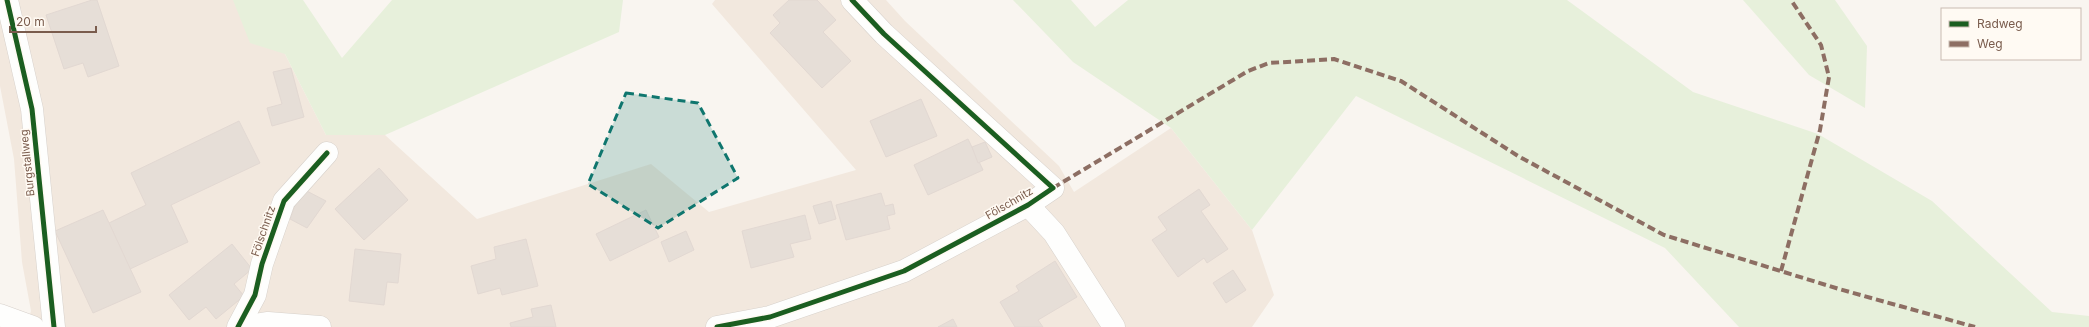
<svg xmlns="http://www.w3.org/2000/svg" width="2089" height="327" viewBox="0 0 2089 327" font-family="Inter,sans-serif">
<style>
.residential{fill:#f2e8de}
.green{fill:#e7f0db}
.building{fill:#e6ded7;stroke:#e2d8d2}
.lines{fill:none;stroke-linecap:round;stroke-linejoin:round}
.minor-casing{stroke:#d7d1cb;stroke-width:23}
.minor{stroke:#fefefd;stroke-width:22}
.quiet{stroke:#8d6e63;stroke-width:4;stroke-dasharray:8 4;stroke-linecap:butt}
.cycleway-casing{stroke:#fffaf3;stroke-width:8}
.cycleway{stroke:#1b5e20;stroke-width:5}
.marked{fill:#0f766e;fill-opacity:0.2;stroke:#0f766e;stroke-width:3;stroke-dasharray:8 5;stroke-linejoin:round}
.labels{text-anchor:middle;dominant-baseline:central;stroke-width:3;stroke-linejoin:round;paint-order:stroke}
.street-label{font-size:11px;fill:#7a5c4d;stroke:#fffaf3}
</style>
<rect width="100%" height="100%" fill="#f9f5f0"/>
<polygon class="residential" points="0,0 254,0 285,54 326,135 385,135 477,219 651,164 709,212 856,170 712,4 715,0 886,0 905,21 1059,166 1074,192 1171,128 1252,230 1274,295 1252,327 26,327 31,311 22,262 14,159 0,86"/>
<g class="green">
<polygon points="233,0 303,0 342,58 392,0 623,0 619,32 385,135 326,135 285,54 250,43"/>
<polygon points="1013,0 1071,0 1095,27 1128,0 1567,0 1693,92 1818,134 1932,201 2052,312 2089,316 2089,327 1739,327 1665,248 1356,96 1252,230 1171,128 1073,62"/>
<polygon points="1743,0 1835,0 1867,46 1865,108 1809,75"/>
</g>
<g class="building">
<polygon points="92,0 97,0 119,66 88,77 83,63 64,69 46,15"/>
<polygon points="789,0 817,0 836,20 823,32 851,61 822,88 770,33 780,23 773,15"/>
<polygon points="291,68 304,117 272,126 267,108 282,104 273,72"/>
<polygon points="921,99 937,136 886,157 870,121"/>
<polygon points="239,121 260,163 171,205 188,242 130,269 109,223 146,205 131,173"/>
<polygon points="968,139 983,170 928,195 914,165"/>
<polygon points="985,142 992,157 978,163 972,147"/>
<polygon points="379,168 408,200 364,240 335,209"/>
<polygon points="301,188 326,201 307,228 290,219"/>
<polygon points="1199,189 1210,205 1201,211 1228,249 1207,263 1204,258 1178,277 1152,240 1167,230 1158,217"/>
<polygon points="881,193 885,206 893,204 895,214 887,216 890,229 846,240 836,205"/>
<polygon points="831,201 836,219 819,224 813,206"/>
<polygon points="103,210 141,292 93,313 55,231"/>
<polygon points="646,210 659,237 610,261 596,234"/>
<polygon points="805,215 811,239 790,244 794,257 751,268 742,231"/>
<polygon points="686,231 694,250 669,262 661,242"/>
<polygon points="526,239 538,286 502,295 500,288 478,294 471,266 496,259 494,247"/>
<polygon points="232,244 252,269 234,284 244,296 216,319 206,307 189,320 169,295"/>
<polygon points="355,249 401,254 398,283 387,282 384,305 349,301"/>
<polygon points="1055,261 1077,297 1038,320 1043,327 1015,327 1000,302 1019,291 1016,286"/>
<polygon points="1233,270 1246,290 1226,303 1213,283"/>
<polygon points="551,305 556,327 511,327 510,323 533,317 531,309"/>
<polygon points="953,319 957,327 938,327"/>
</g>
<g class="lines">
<g class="minor-casing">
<g id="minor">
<polyline points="7,0 32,109 54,327"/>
<polyline points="1028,205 1054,233 1114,327"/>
<polyline points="0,315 33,327"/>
<polyline points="238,327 255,295 262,264 284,201 327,153"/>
<polyline points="240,327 268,323 320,327"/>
<polyline points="717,327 770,317 904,271 1028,205 1053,188 884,34 852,0"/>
</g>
</g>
<use href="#minor" class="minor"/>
<g class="quiet">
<polyline points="1053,188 1248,71 1269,63 1334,59 1401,81 1518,156 1664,235 1839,289 1975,327"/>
<polyline points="1781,271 1820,130 1829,77 1821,45 1791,0"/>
</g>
<g class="cycleway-casing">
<g id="cycleway">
<polyline points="7,0 32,109 54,327"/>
<polyline points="238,327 255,295 262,264 284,201 327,153"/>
<polyline points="717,327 770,317 904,271 1028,205 1053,188 884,34 852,0"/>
</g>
</g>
<use href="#cycleway" class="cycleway"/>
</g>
<path class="marked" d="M 626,93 L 698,103 L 738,178 L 658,228 L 588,184 Z"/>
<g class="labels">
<g class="street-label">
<text transform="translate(27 163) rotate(-96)">Burgstallweg</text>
<text transform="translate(1009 203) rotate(-30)">Fölschnitz</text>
<text transform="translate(263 231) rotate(-71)">Fölschnitz</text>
</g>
</g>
<rect x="1941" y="8" width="140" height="52" fill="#fffaf3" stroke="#cabbb1"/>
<rect x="1949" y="21" width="20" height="6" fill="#1b5e20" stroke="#cabbb1"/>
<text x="1977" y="28" font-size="12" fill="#7a5c4d">Radweg</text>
<rect x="1949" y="41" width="20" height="6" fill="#8d6e63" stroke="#cabbb1"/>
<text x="1977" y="48" font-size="12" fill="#7a5c4d">Weg</text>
<path d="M10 26v6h86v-6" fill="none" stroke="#7a5c4d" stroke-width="2"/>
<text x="16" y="26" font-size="12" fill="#7a5c4d" stroke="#fffaf3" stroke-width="3" paint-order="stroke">20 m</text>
</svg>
